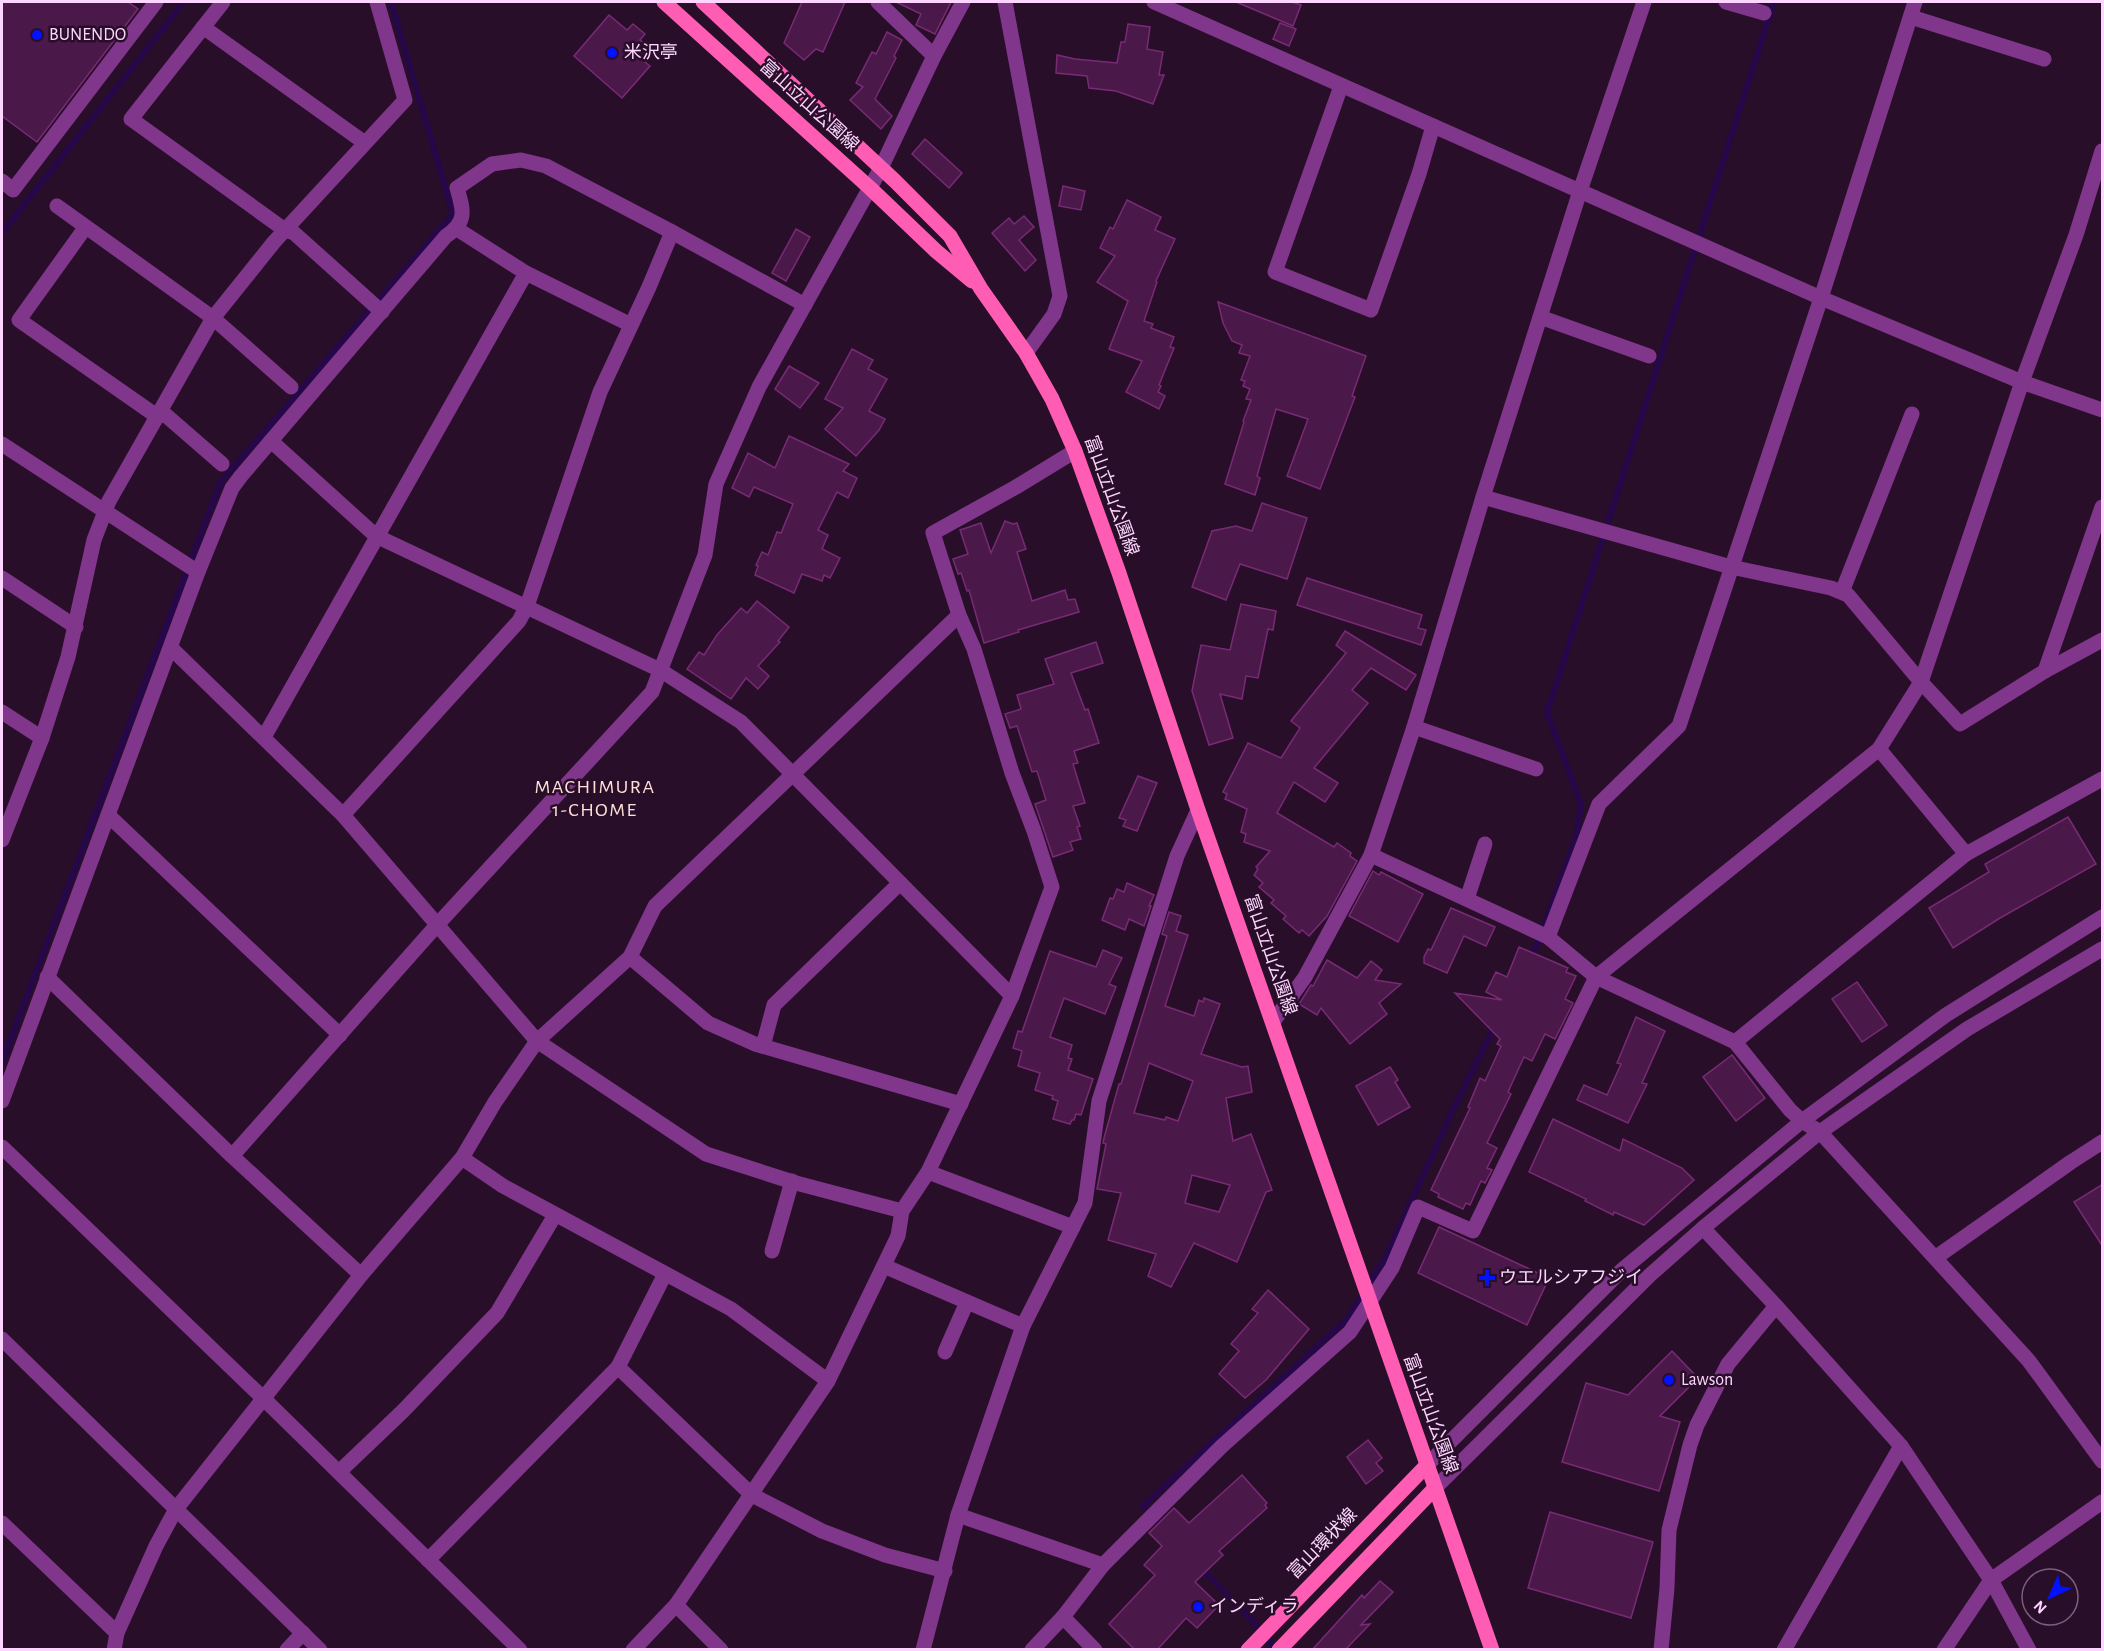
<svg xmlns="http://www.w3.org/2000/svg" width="2104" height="1651" viewBox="0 0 2104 1651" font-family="'Alegreya Sans','Noto Sans JP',sans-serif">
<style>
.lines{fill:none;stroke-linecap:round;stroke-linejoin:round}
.stream{stroke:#260749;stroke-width:6}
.building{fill:#4b1949;stroke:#792a76;stroke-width:1.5;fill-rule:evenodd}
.minor{stroke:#80368b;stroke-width:15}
.major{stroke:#ff5db4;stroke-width:15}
.poi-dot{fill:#0212ff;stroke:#290e29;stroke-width:2}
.labels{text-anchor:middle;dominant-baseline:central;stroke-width:5;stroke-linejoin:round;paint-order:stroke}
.poi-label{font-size:18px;fill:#fdd6ff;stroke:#290e29;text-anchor:start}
.street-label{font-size:18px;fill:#fdd6ff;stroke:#290e29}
.neighbourhood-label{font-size:20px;letter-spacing:1.5px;fill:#ffe0d8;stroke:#290e29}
</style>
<rect width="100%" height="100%" fill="#290e29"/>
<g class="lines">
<g class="stream">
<polyline points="2,233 184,2"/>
<polyline points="1530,958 1539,941 1577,834 1581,804 1547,713 1774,2"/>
<polyline points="2,1062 220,483 453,214 391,2"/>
<polyline points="1163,1528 1143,1506 1347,1319 1386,1257 1451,1114 1495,1026"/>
<polyline points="1201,1568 1252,1620 1276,1650"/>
</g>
</g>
<g class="building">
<polygon points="2,2 128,2 138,9 37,142 2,116"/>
<polygon points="802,2 845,2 823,52 816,49 804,60 784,43"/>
<polygon points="896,2 951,2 935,34 916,25 921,14"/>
<polygon points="1236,2 1292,2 1301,5 1293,26"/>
<polygon points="609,15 627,30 633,24 645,34 640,40 654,53 645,62 650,66 622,98 574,56"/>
<polygon points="1280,23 1296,29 1289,46 1273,39"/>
<polygon points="1128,24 1150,27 1147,49 1163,52 1159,75 1164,75 1153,104 1116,91 1089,88 1087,76 1056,73 1057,55 1075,59 1117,63 1121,42 1125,42"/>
<polygon points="887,32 902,40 894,56 896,58 875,99 892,116 881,129 850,100 863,87 856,83 872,52 876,54"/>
<polygon points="925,139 962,173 949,188 912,154"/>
<polygon points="1063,186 1085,191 1081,210 1059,206"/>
<polygon points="1127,200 1161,217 1155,230 1175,239 1156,281 1157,282 1144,321 1153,324 1151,328 1174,337 1170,347 1174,348 1159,385 1161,386 1158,392 1165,396 1159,409 1126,392 1142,361 1109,349 1128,301 1097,282 1115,256 1100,248 1110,227 1113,229"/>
<polygon points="1024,216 1034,227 1019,240 1036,260 1025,271 992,233 1009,218 1014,224"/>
<polygon points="796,229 810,237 786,281 772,273"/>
<polygon points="1218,302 1366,356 1352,396 1355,397 1320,489 1287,476 1308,419 1276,409 1257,476 1260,478 1255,495 1225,484 1244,422 1243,421 1251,400 1246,399 1250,389 1243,386 1245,381 1241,380 1250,356 1239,353 1242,345 1232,341 1223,323"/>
<polygon points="852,349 873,360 868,369 887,379 869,411 885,419 879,430 856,456 825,429 843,408 825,399"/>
<polygon points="789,366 819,383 800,408 775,389"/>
<polygon points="789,436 849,464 843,471 857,478 848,498 837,492 818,530 828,535 822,549 840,558 830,578 824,575 822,581 802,574 794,593 755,575 758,566 756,565 762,552 768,555 777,532 781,533 793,504 754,487 749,497 732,488 748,453 775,468"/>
<polygon points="1262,503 1307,518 1287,579 1240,564 1226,600 1192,587 1212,531 1236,526 1252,531"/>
<polygon points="1005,521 1013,524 1017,523 1026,549 1017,552 1032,601 1065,590 1068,600 1075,599 1079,612 1018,630 1019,632 984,643 969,590 967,591 961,573 958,574 953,559 968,554 960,530 981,523 991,553"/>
<polygon points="1307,578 1422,615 1418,628 1426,630 1421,645 1297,605"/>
<polygon points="757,601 789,627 778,641 780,642 758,666 769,676 758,689 746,678 731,699 687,669 699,652 704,655 717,635 741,608 747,613"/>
<polygon points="1241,604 1276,611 1273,630 1268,629 1258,678 1246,676 1242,699 1220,694 1233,738 1209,745 1192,691 1201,645 1230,650"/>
<polygon points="1345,631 1416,675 1406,690 1371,668 1352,690 1368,703 1314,768 1338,783 1325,802 1294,782 1277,813 1334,847 1337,843 1351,853 1350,856 1357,861 1327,916 1309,936 1302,930 1299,933 1283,919 1286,916 1271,903 1274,900 1259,887 1263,883 1254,875 1258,869 1256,867 1270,851 1244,842 1246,834 1241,832 1247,809 1225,799 1227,794 1223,792 1248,743 1281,758 1300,728 1291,721 1346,653 1336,645"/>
<polygon points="1096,642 1103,663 1071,673 1085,710 1088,709 1099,743 1074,751 1078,763 1073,764 1085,803 1073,806 1080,826 1077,827 1081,839 1070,842 1073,850 1053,857 1035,804 1046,800 1037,771 1032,772 1017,726 1010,728 1005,714 1021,709 1017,695 1054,684 1045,659"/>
<polygon points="1138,776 1157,783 1137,831 1123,826 1126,820 1119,818"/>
<polygon points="2068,817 2096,864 2000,918 1953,948 1929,908 1989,872 1985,864"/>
<polygon points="1373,871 1379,875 1381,872 1423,894 1398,942 1349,916"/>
<polygon points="1127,883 1154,895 1149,906 1151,906 1144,926 1129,919 1125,930 1102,920 1110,898 1113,899 1117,889 1124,892"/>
<polygon points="1451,908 1495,927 1486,946 1464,936 1447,973 1424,963 1424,957 1428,949 1431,950"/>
<path d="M 1169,912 L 1181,916 L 1176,931 L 1188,935 L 1165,1006 L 1194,1016 L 1199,1000 L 1203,1002 L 1204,998 L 1220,1004 L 1201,1054 L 1242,1067 L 1248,1066 L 1252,1092 L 1226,1098 L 1233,1141 L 1251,1134 L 1272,1190 L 1266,1192 L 1237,1262 L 1194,1243 L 1171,1287 L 1148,1276 L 1156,1254 L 1108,1240 L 1121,1193 L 1097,1189 L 1106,1144 L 1103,1143 L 1104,1138 L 1119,1084 L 1121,1084 L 1167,936 L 1162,934 ZM 1149,1063 L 1193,1081 L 1178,1121 L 1166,1117 L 1165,1120 L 1134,1113 ZM 1192,1175 L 1230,1185 L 1219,1212 L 1185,1203 Z"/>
<polygon points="1519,947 1568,968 1566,972 1576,976 1565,999 1573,1003 1555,1039 1545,1034 1532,1061 1524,1057 1508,1092 1511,1094 1487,1143 1497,1148 1487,1168 1492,1170 1485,1183 1481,1181 1470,1205 1466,1203 1463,1209 1438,1197 1439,1194 1431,1190 1470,1108 1468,1107 1480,1078 1485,1081 1501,1046 1497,1044 1500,1039 1455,993 1502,1000 1486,992 1496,972 1507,977"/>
<polygon points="1103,950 1122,958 1109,984 1116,987 1105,1014 1064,998 1050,1037 1072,1045 1068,1058 1072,1059 1068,1070 1093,1079 1081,1115 1076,1114 1074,1120 1072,1120 1070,1124 1053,1119 1058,1101 1052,1099 1053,1096 1035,1090 1040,1073 1018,1066 1022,1051 1013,1048 1018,1031 1022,1032 1050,951 1096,967"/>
<polygon points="1327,960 1357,978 1371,961 1382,970 1375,980 1401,984 1379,1003 1387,1014 1350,1044 1321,1008 1317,1015 1299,1004 1311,985 1313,986"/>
<polygon points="1857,982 1887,1025 1862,1042 1832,999"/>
<polygon points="1636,1017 1665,1031 1642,1083 1647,1084 1628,1123 1577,1100 1584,1085 1607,1095 1621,1064 1617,1063"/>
<polygon points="1732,1055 1765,1098 1736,1121 1703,1077"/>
<polygon points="1390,1067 1398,1080 1395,1082 1410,1107 1378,1125 1356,1086"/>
<polygon points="1553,1119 1620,1151 1623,1139 1682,1168 1694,1180 1644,1225 1614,1212 1613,1215 1585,1201 1586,1199 1529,1172"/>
<polygon points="2103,1184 2103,1247 2074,1202"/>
<polygon points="1439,1227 1549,1278 1527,1325 1418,1273"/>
<polygon points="1268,1290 1309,1329 1266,1380 1245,1398 1219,1374 1239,1351 1231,1344 1258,1313 1252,1309"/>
<polygon points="1672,1351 1698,1378 1660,1416 1680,1422 1659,1491 1562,1462 1586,1383 1628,1395"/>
<polygon points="1368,1440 1382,1458 1376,1463 1383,1471 1366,1484 1347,1457"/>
<polygon points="1242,1475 1267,1503 1265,1505 1267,1508 1219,1551 1223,1555 1195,1582 1219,1605 1197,1628 1186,1618 1157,1650 1135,1650 1109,1624 1155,1575 1144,1565 1162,1546 1149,1533 1174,1508 1189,1523"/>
<polygon points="1550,1512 1653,1542 1631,1618 1528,1588"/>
<polygon points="1380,1581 1393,1592 1361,1625 1370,1624 1345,1650 1312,1650 1362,1595 1364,1598"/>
</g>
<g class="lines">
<g class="minor">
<polyline points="223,2 131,119 285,230 294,233 382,312"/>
<polyline points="878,2 934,56"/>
<polyline points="1005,2 1060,296 1054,314 1026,353"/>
<polyline points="1154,2 1821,298 2022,382 2102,410"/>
<polyline points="1726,2 1764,13"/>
<polyline points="1911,17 2044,59"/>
<polyline points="203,27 365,143"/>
<polyline points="1341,86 1275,272 1371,310 1419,174 1433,126"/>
<polyline points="2,181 13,190 156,2"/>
<polyline points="57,206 213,318 291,387"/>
<polyline points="85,228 19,320 158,417"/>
<polyline points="457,229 526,273 631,325"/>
<polyline points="1540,317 1649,356"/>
<polyline points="161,411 222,464"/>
<polyline points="271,441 376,536 660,670 741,722 1012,996"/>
<polyline points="2,444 198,572"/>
<polyline points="1483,497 1731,567 1831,588 1848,595 1921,682 1960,724 2045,671 2102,640"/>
<polyline points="2,578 76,627"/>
<polyline points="1842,592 1912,414"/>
<polyline points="171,648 343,815 537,1041 706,1154 796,1183 902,1211"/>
<polyline points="2045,671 2102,507"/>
<polyline points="2,712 42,738"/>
<polyline points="1414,727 1536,769"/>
<polyline points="264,737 526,273"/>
<polyline points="1879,749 1966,854"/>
<polyline points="108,815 340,1035"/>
<polyline points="343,815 519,621 527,606 600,392 649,287 672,232"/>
<polyline points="2,840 42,738 68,657 94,540 109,501 213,318 274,242 405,100 377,2"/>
<polyline points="1371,855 1548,937 1596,977 1735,1042 1790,1110 1802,1121 1820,1132 2029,1361 2102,1461"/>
<polyline points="1467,899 1485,844"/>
<polyline points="1548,937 1599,804 1679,726 1821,298 1915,2"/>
<polyline points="630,957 708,1023 755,1044 961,1104"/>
<polyline points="47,977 232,1156 361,1275"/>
<polyline points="1273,1022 1305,977 1371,855 1414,727 1483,497 1580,191 1644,2"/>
<polyline points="1735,1042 1966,854 2102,779"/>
<polyline points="763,1046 774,1005 900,883"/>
<path d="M 2,1101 L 198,572 L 232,488 L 241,476 L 446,236 C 468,222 463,209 457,188 L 492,164 L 521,160 L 546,166 L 672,232 L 805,305"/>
<polyline points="2,1147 264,1399 520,1650"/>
<polyline points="232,1156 437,925 652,692 705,555 716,484 759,387 881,168 934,56 963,2"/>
<polyline points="462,1158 503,1186 731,1309 828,1381"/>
<polyline points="928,1172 1073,1227"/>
<polyline points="1703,1228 1776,1306 1901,1446 1991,1580 2029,1650"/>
<polyline points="772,1251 792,1181"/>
<polyline points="1935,1258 2071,1162 2102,1142"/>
<polyline points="884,1266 1023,1326"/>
<polyline points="2,1339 320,1650"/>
<polyline points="945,1352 967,1302"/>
<polyline points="618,1367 752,1495 822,1531 885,1555 945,1571"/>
<polyline points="1427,1465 1622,1270 1802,1121 1946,1015 2102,917"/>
<polyline points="339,1472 403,1411 497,1313 555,1215"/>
<polyline points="1435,1488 1650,1275 1703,1228 1820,1132 1967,1029 2102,949"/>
<polyline points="958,1515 1103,1565"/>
<polyline points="2,1523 117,1633"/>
<polyline points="428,1560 618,1367 665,1274"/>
<polyline points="676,1605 721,1650"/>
<polyline points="1063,1617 1095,1650"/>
<polyline points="114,1650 117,1633 156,1546 176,1509 361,1275 462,1158 495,1102 537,1041 630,957 655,906 959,615"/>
<polyline points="287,1650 303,1633"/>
<polyline points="633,1650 676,1605 828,1381 898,1236 902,1211 928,1172 1012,996 1052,887 1034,831 1012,773 974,649 959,615 933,533 1016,487 1075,451"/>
<polyline points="923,1650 958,1515 1023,1326 1085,1203 1099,1101 1177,856 1198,810"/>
<polyline points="1032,1650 1063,1617 1103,1565 1222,1446 1350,1332 1392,1268 1418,1207 1473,1231 1596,977 1879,749 1921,682 2022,382 2076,235 2102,151"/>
<polyline points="1661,1650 1667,1588 1669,1530 1690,1445 1697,1425 1728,1364 1776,1306"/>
<polyline points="1784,1650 1901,1446"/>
<polyline points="1944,1650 1991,1580 2102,1502"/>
</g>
<g class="major">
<polyline points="664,2 870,188 936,251 972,281"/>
<polyline points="703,2 895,181 950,236 981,289 1026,353 1052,399 1075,451 1119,573 1198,810 1492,1650"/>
<polyline points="1248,1650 1427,1465"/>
<polyline points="1279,1650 1435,1488"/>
</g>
</g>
<g class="poi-dot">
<circle cx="37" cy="35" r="6"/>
<circle cx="612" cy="53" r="6"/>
<path d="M1484 1269h6v6h6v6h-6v6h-6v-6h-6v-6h6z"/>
<circle cx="1669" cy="1380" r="6"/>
<circle cx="1198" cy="1607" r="6"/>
</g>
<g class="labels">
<g class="poi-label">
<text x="49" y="35">BUNENDO</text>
<text x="624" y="53">米沢亭</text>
<text x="1499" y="1278">ウエルシアフジイ</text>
<text x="1681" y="1380">Lawson</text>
<text x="1210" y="1607">インディラ</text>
</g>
<g class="street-label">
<text transform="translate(809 106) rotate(42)">富山立山公園線</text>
<text transform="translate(1111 496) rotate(70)">富山立山公園線</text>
<text transform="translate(1270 955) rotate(71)">富山立山公園線</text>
<text transform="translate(1430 1414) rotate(70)">富山立山公園線</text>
<text transform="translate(1323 1544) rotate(-46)">富山環状線</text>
</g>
<g class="neighbourhood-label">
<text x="595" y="787">MACHIMURA<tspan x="595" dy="23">1-CHOME</tspan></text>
</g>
</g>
<rect width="2104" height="1651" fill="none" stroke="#fdd6ff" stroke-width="6"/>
<g transform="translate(2050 1597) rotate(224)"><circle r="28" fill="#290e29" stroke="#7e5e7f" stroke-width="1.5"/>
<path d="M0-4.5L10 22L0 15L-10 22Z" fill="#0212ff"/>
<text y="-9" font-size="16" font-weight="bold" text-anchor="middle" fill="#fdd6ff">N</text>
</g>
</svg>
